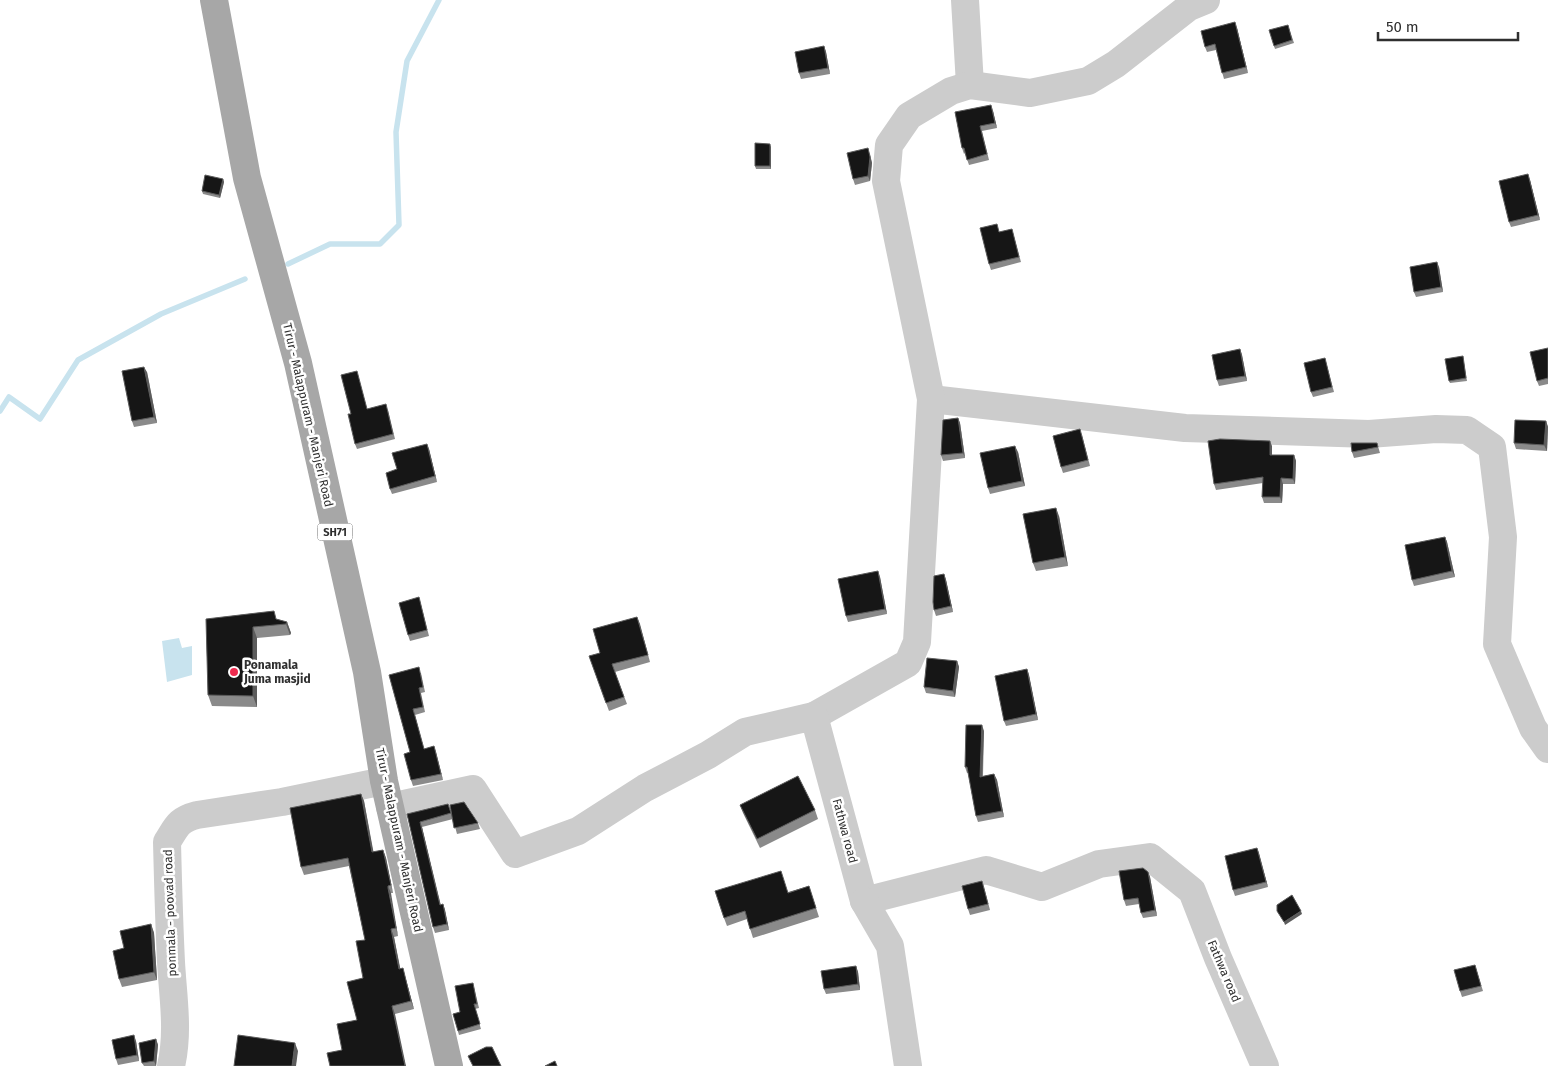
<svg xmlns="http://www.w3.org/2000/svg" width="1548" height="1066" viewBox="0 0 1548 1066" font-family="'Fira Sans',sans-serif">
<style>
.water{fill:#c8e3ee}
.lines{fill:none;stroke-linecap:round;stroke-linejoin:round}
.stream{stroke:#c8e3ee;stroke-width:5.5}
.minor{stroke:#ccc;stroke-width:28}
.major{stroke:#a7a7a7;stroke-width:28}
.wall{fill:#8a8a8a}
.shaded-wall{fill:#5c5c5c}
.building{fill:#161616;stroke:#5c5c5c}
.poi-dot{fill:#ee2a4e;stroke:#fff;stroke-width:2}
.labels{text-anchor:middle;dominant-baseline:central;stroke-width:5;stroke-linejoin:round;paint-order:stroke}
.shield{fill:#fff;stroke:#6d6d6d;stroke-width:1}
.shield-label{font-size:11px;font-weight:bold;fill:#2f2f2f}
.street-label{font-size:12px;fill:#2f2f2f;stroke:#fff}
.poi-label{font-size:12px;font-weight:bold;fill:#2f2f2f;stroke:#fff;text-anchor:start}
</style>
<rect width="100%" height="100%" fill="#fff"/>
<polygon class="water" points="179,638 182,648 192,646 192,675 167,682 162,641"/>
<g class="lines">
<g class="stream">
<polyline points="288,264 330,244 380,244 399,225 396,132 407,61 439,0"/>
<polyline points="0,411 9,397 40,419 78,360 161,314 245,279"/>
</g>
<g class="minor">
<polyline points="965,0 970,85"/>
<polyline points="931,399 1185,428 1369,434 1436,429 1467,430 1492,447 1503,537 1497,644 1533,728 1548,749"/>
<polyline points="814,716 908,663 917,642 931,399 886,181 889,145 909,116 951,91 970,85 1030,93 1088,81 1116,64 1189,7 1206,0"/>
<polyline points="390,807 473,789 515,854 578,831 645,788 708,755 745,732 814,716 864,901 986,870 1042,887 1099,864 1150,857 1192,891 1218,958 1265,1066"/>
<polyline points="864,901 890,946 908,1066"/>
<path d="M 171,1066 C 179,1031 173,998 171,962 C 169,922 168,882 167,842 C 177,826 178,820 197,815 L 282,802 L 384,781"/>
</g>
<polyline class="major" points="214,0 247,178 298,363 367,672 384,781 449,1066"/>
</g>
<g class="wall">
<polygon points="1288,25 1294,43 1275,49 1274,46"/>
<polygon points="1237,28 1248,73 1224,79 1216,50 1207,52 1205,47"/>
<polygon points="824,46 826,52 830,74 801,79 799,73"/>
<polygon points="993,111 997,128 982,131 989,160 969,165 965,153 964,154 962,148 955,112"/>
<polygon points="771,147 771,169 756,169 755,166"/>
<polygon points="870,154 872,163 870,181 855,185 853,179"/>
<polygon points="223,179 224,182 220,198 203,194 202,191"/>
<polygon points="1530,180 1540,220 1511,227 1509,222"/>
<polygon points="1012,229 1021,262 991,270 989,264 1000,232"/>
<polygon points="1439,267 1443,292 1416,297 1414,292"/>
<polygon points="1548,348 1548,384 1539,386 1537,381"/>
<polygon points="1240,349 1242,355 1247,381 1219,386 1217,380"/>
<polygon points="1463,356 1467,381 1450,383 1449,381"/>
<polygon points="1325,358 1334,392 1313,397 1311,392"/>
<polygon points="147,372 157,423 134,427 132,421"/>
<polygon points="358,376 367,409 388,410 395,439 357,449 355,444 351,414"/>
<polygon points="958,418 960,423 965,458 943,461 941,455"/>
<polygon points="1546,421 1548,427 1547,451 1516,449 1514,443"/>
<polygon points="1082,435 1090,466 1063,473 1061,467"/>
<polygon points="1377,443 1380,453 1354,458 1352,452"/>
<polygon points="1272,446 1272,455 1294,455 1296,461 1295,484 1283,484 1282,503 1264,503 1262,497 1263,483 1216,490 1214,484"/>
<polygon points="429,449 437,482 392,494 390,489 397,469"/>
<polygon points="1018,452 1025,486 990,494 988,488"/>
<polygon points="1059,516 1068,566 1036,571 1033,563"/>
<polygon points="1445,537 1447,542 1455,577 1414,586 1412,580"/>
<polygon points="944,574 946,580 953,612 936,616 934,610"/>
<polygon points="880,577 887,614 848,622 846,616"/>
<polygon points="419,597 429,636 410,641 408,635"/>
<polygon points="637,617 650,662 615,672 627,704 609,711 589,656 600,653"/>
<polygon points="206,619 277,619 287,622 291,633 290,635 257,638 257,707 212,706 208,695"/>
<polygon points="957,661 959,667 955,697 926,693 924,687"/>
<polygon points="1027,669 1029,675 1038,720 1006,726 1004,721"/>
<polygon points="421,673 425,692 421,693 425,712 415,715 424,749 434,746 443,780 413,786 411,780 410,752 389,675"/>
<polygon points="984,731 983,776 994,774 997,780 1004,817 978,822 976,816 968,773 967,773 965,767"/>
<polygon points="361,794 364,801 373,852 383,850 386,858 393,893 391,893 390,896 398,936 394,937 400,969 403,968 405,976 414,1009 395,1014 342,1050 357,1020 363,978 365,940 349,866 304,875 301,867"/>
<polygon points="448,804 450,810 478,823 480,829 457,834 453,819 422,827 440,905 443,904 445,910 449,930 435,933 433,927 407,814"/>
<polygon points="740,805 815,810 818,819 760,848 743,813"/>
<polygon points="1257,848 1268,887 1235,896 1233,890"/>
<polygon points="1148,872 1150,877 1157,916 1143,918 1141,913 1139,904 1126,906 1124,900"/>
<polygon points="809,886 819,917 753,938 747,919 727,926 724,918 788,892"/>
<polygon points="984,887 990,910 970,915 968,909"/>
<polygon points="151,924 154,933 157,980 122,987 119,979 124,948"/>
<polygon points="1475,965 1483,991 1462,997 1460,991"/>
<polygon points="856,966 858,972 860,990 826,994 824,989"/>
<polygon points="474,987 479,1008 475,1009 481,1029 459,1035 453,1014 460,1012"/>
<polygon points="156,1039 158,1045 156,1066 144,1066 142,1063"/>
<polygon points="136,1041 139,1061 118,1065 116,1059"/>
</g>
<g class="shaded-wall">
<polygon points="1235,22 1237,28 1248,73 1246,67"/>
<polygon points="824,46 826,52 830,74 828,68"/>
<polygon points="991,105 993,111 997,128 995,123"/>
<polygon points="770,144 771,147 771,169 770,166"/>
<polygon points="868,148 872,163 870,181 868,176"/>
<polygon points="1528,174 1530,180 1540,220 1538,215"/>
<polygon points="223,179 224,182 220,198 219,195"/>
<polygon points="1437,262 1439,267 1443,292 1441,287"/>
<polygon points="1240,349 1242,355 1247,381 1245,376"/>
<polygon points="144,367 147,372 157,423 154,417"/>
<polygon points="958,418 960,423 965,458 963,453"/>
<polygon points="1546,421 1548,427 1547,451 1544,445"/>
<polygon points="1270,441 1272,446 1272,460 1270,455"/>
<polygon points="427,444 429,449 437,482 435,476"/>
<polygon points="1015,446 1018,452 1025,486 1022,481"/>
<polygon points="1294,455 1296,461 1295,484 1293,479"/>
<polygon points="1281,478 1283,484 1282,503 1280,497"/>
<polygon points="1056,508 1059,516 1068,566 1065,557"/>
<polygon points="1445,537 1447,542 1455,577 1452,571"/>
<polygon points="878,571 880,577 887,614 885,609"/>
<polygon points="944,574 946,580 953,612 951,606"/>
<polygon points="637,617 640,624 650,662 648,655"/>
<polygon points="287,622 291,633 290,635 286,624"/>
<polygon points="253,627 257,638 257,707 253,696"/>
<polygon points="957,661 959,667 955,697 953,691"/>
<polygon points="1027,669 1029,675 1038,720 1036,714"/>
<polygon points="982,725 984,731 982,782 980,777"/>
<polygon points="434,746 436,752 443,780 441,774"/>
<polygon points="994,774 997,780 1004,817 1002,811"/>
<polygon points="361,794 364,801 375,860 372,852"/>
<polygon points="420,822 422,827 442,910 440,905"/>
<polygon points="1257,848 1259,853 1268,887 1266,882"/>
<polygon points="383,850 386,858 393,893 391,885"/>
<polygon points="1148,872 1150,877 1157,916 1155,910"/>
<polygon points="388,886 391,893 398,936 396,928"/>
<polygon points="443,904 445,910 449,930 447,924"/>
<polygon points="1301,911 1302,914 1285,925 1284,922"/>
<polygon points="151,924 154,933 157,980 154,972"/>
<polygon points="391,929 394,937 402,977 399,969"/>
<polygon points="856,966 858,972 860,990 858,984"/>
<polygon points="403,968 405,976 414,1009 411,1001"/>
<polygon points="392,1006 395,1014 406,1066 405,1066"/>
<polygon points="134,1035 136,1041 139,1061 137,1055"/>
<polygon points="156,1039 158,1045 156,1066 154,1061"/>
<polygon points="295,1043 298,1051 296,1066 292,1066"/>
</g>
<g class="building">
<polygon points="1235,22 1246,67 1222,73 1215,44 1205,47 1201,31"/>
<polygon points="1288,25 1292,40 1274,46 1269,30"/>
<polygon points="824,46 828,68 799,73 795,52"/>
<polygon points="991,105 995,123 980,126 987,154 967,160 964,148 962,148 955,112"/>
<polygon points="755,143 770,144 770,166 755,166"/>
<polygon points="868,148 870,157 868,176 853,179 847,153"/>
<polygon points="1528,174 1538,215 1509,222 1499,181"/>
<polygon points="205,175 223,179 219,195 202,191"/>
<polygon points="997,224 999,232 1012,229 1019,257 989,264 980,228"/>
<polygon points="1437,262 1441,287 1414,292 1410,267"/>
<polygon points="1548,348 1548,378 1537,381 1530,352"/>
<polygon points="1240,349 1245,376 1217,380 1212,355"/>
<polygon points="1463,356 1466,378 1449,381 1445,359"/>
<polygon points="1325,358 1332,387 1311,392 1304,363"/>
<polygon points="144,367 154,417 132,421 122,371"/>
<polygon points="357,371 367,409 386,404 393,434 355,444 348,414 351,414 341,375"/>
<polygon points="958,418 963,453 941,455 943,420"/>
<polygon points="1515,420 1546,421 1544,445 1514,443"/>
<polygon points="1080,429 1088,460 1061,467 1053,436"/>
<polygon points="1220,439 1270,441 1270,455 1294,455 1293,479 1281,478 1280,497 1262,497 1263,477 1214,484 1208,441"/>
<polygon points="1351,443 1377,443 1378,447 1352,452"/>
<polygon points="427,444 435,476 390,489 386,473 397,469 392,453"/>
<polygon points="1015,446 1022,481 988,488 980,453"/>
<polygon points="1056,508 1065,557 1033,563 1023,514"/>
<polygon points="1445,537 1452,571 1412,580 1405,545"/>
<polygon points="878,571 885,609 846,616 838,579"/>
<polygon points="944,574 951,606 934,610 933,602 934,576"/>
<polygon points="419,597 427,630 408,635 399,603"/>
<polygon points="274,611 276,619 287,622 286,624 253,627 253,696 208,695 206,619"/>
<polygon points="637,617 648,655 612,664 624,697 606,703 589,656 600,653 593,629"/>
<polygon points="927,658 957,661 953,691 924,687"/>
<polygon points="419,667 423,687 419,688 423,707 413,709 424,749 434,746 441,774 411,780 404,754 410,752 389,675"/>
<polygon points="1027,669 1036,714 1004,721 995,676"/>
<polygon points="966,725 982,725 980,777 994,774 1002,811 976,816 967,767 965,767"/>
<polygon points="798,776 815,810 757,839 740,805"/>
<polygon points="361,794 372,852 383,850 391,885 388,886 388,888 396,928 391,929 399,969 403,968 411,1001 392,1006 405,1066 330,1066 327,1053 342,1050 337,1024 357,1020 347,982 363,978 356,941 365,940 348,858 301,867 290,808"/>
<polygon points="464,802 478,823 454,828 450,805"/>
<polygon points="448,804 451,813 420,822 440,905 443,904 447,924 433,927 407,814"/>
<polygon points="1257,848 1266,882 1233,890 1225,856"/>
<polygon points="1143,868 1148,872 1155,910 1141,913 1138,898 1124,900 1119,871"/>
<polygon points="781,871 788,893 809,886 816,908 750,929 745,911 724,918 715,891"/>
<polygon points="982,881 988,904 968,909 962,886"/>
<polygon points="1292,895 1301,911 1284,922 1277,911 1277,905"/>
<polygon points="151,924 154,972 119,979 113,951 124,948 120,931"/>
<polygon points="1475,965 1481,986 1460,991 1454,970"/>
<polygon points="856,966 858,984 824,989 821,971"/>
<polygon points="473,983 477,1004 474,1004 480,1024 458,1031 453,1014 460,1012 455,986"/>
<polygon points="134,1035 137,1055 116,1059 112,1040"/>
<polygon points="238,1035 295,1043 292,1066 234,1066"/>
<polygon points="156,1039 154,1061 142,1063 139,1043"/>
<polygon points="486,1047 492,1047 501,1066 473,1066 468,1056"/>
<polygon points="555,1061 557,1066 545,1066"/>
</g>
<circle class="poi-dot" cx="234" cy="672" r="5"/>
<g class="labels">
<rect class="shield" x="317.5" y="523.5" width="35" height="17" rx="4"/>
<g class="shield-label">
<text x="335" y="532">SH71</text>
</g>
<g class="street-label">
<text transform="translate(308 415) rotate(77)">Tirur - Malappuram - Manjeri Road</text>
<text transform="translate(845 831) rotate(75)">Fathwa road</text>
<text transform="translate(399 840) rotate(78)">Tirur - Malappuram - Manjeri Road</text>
<text transform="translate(170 913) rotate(-92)">ponmala - poovad road</text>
<text transform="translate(1224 971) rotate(67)">Fathwa road</text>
</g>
<g class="poi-label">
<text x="244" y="665">Ponamala<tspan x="244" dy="14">Juma masjid</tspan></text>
</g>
</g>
<path d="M1378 32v8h140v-8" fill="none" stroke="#2f2f2f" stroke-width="2.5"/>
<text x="1386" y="32" font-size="15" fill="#2f2f2f" stroke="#ffffff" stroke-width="4" paint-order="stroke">50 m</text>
</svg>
